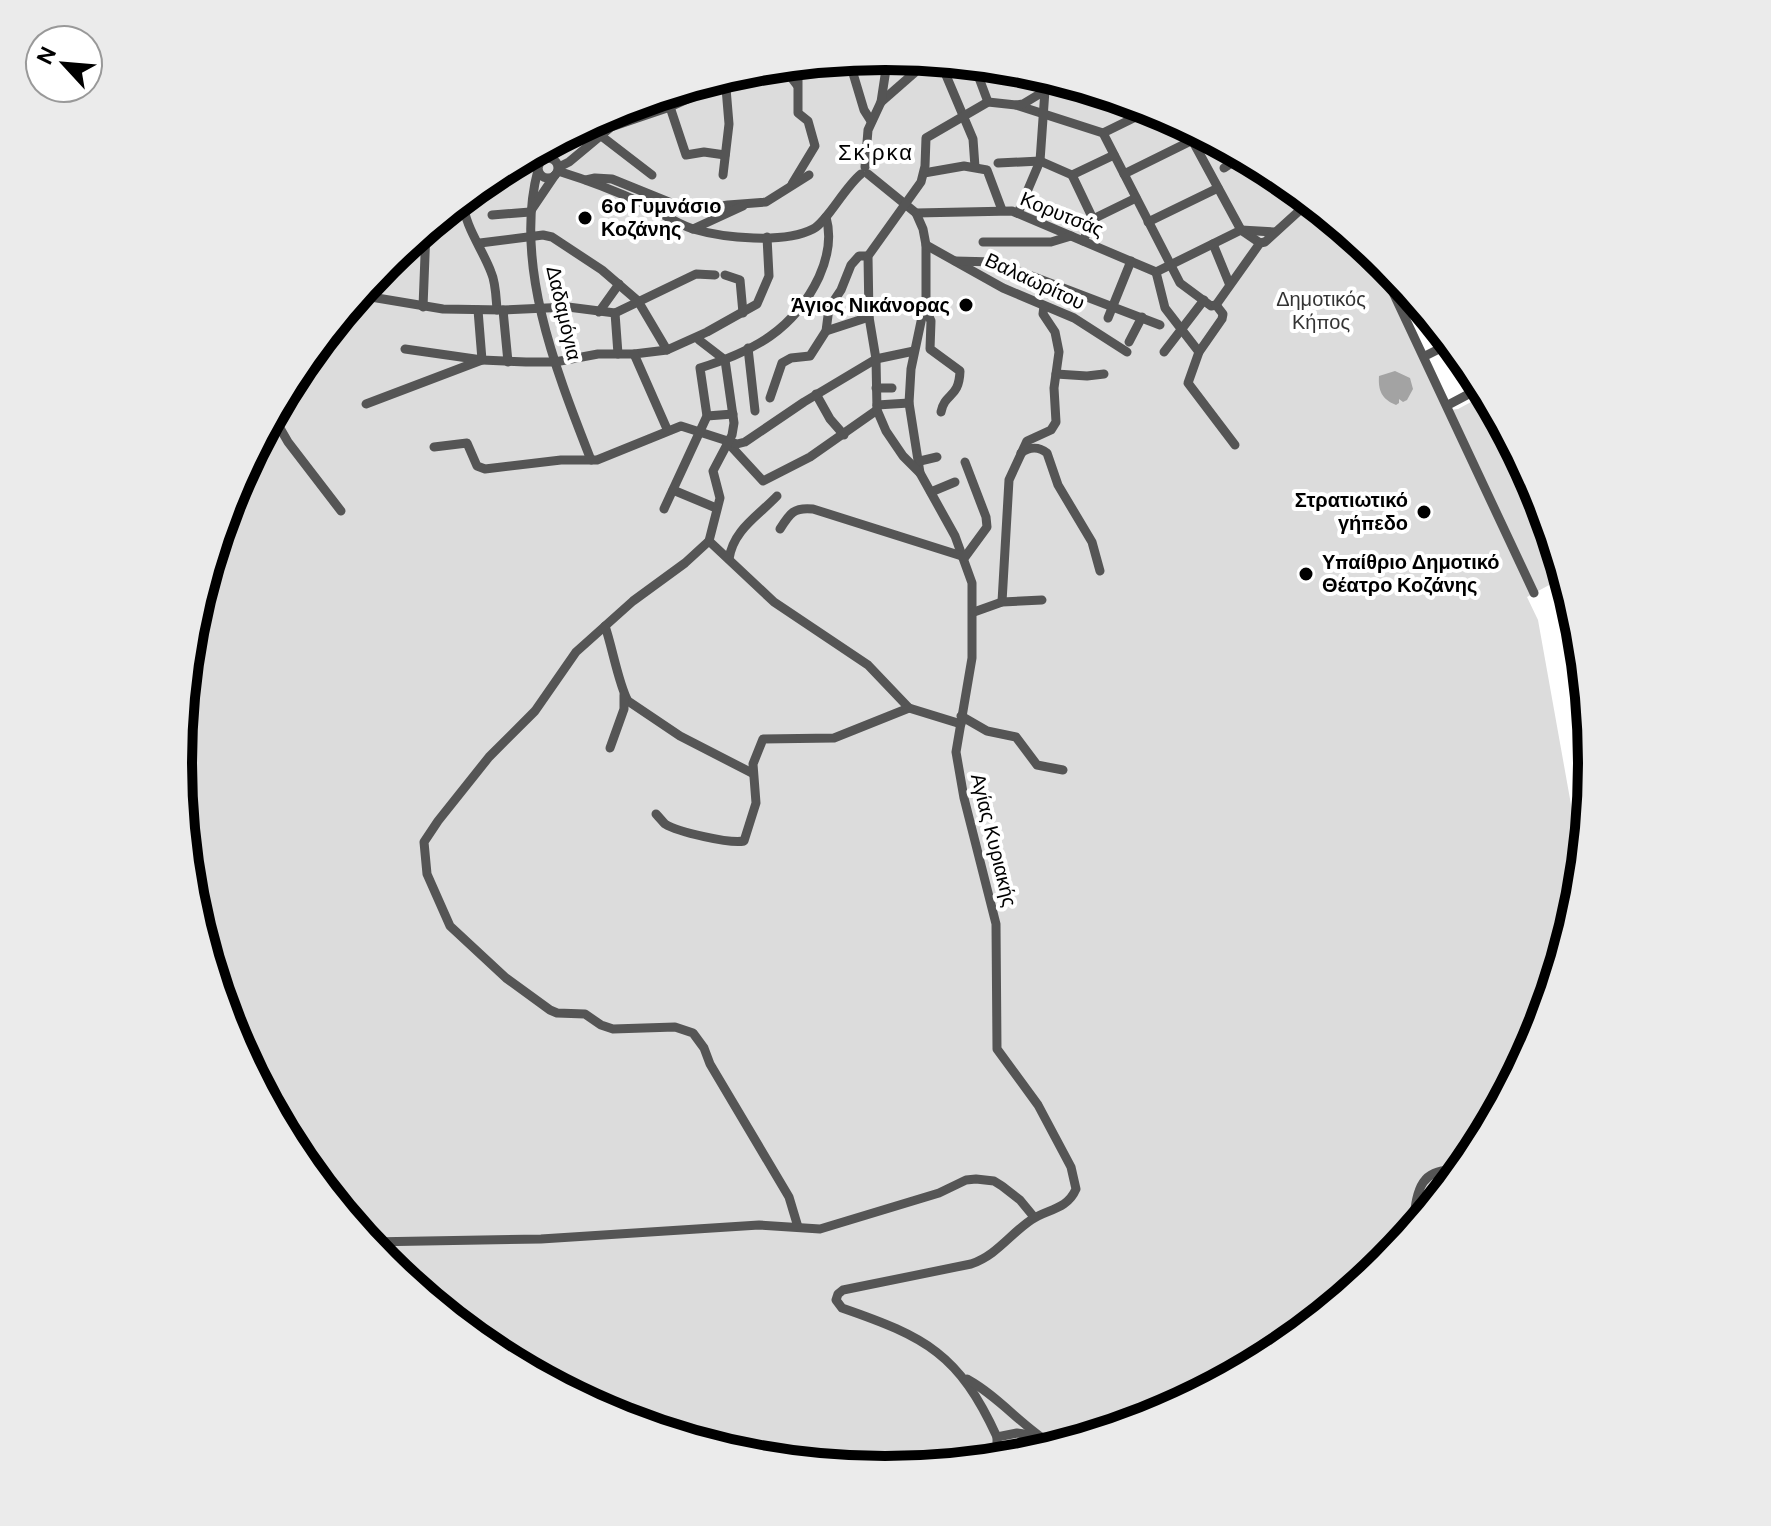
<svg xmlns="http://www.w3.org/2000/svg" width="1771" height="1526" viewBox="0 0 1771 1526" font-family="'DM Sans',sans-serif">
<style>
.green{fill:#dcdcdc}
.water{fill:#a3a3a3}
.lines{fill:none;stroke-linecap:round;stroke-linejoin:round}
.minor{stroke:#555;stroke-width:9}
.poi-dot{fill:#000;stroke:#fff;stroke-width:3}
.labels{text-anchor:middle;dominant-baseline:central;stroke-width:8;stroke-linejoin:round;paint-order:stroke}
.poi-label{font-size:20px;font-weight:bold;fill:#000;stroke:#fff;text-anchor:start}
.street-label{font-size:20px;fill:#000;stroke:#fff}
.park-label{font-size:20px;fill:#333;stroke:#fff}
.neighbourhood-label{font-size:22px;letter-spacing:2px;fill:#000;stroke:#fff}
.rim{fill:none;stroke:#000;stroke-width:10}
</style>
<rect width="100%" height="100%" fill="#fff"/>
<polygon class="green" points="886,56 1024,70 1156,110 1279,175 1368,249 1449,410 1458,409 1486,394 1539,493 1564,577 1527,597 1538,620 1582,866 1579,901 1538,1034 1473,1156 1385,1263 1278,1351 1156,1416 1023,1456 885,1470 747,1456 615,1416 492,1351 385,1263 297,1155 232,1033 192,900 179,763 192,625 233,492 298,370 386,263 493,175 615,110 748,70"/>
<path class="water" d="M 1395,371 L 1410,378 L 1413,389 L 1407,400 L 1403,402 L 1399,399 L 1399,403 L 1396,405 C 1382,399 1378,391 1379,376 Z"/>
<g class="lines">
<g class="minor">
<polyline points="849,60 864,110 871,121"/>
<polyline points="940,61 973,139 975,167"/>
<polyline points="971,64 979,78 988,102"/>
<polyline points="785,66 787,72 797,85"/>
<polyline points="881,102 929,60"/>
<polyline points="1129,102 1137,116"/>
<polyline points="1016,105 1103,133 1180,283 1211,306 1216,305"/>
<polyline points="670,107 686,155 704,152 725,155"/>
<polyline points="587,125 652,175"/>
<polyline points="1184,125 1241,230 1260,243"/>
<polyline points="1103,133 1152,109"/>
<circle cx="548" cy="168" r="10"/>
<polyline points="521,160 539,165"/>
<polyline points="998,163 1040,161 1072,175"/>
<polyline points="559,167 569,162 611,127 670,107 723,83 726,76"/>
<polyline points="865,167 868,130 881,102 888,56"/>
<polyline points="1224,168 1242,156"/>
<path d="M 538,170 C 513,264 557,373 591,460"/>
<path d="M 558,171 C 587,180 616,191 644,204 C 660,212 675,223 693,229 C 724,238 784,244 813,229 C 827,222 844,188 861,174"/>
<polyline points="924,173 964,166 987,170 1002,210"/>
<polyline points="868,174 916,213 1012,211 1156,272"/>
<polyline points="1124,174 1203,135"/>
<polyline points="723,175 729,124 725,76"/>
<polyline points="586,180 595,178 612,179 691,211 728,205 766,202 809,175"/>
<polyline points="792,184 815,146 808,121 798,113 798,65"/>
<path d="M 463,200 C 464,226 482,248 491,272 C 496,283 496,298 497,310"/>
<polyline points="532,209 555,175"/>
<path d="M 916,213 L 923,229 L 926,245 L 926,298 L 911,369 L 909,403 L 920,473 L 955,536 L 972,583 L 972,658 L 956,752 L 964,798 L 996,924 L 997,1049 L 1038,1105 L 1071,1167 L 1076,1189 C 1067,1210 1047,1209 1031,1220 C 1009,1235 997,1255 971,1264 L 843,1290 L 838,1294 L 836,1300 L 842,1308 C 926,1337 959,1354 997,1437 L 997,1446 L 990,1460"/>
<polyline points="1018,213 1040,161 1046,76"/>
<polyline points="492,215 530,212"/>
<polyline points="1093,219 1072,175 1114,155"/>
<polyline points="1148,222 1218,188"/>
<polyline points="693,229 743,206"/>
<polyline points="1083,241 1093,219 1136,198"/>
<polyline points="983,242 1051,242 1071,236"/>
<polyline points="480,243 543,235 552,237 602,270 638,301 667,350"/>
<polyline points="1213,244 1229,283"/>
<polyline points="926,245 1003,288 1074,318 1127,352"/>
<polyline points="1376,256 1534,593"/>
<polyline points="955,261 995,262 1160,325"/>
<polyline points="1156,272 1241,230 1274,232"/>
<polyline points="1156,272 1165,308 1199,352"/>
<polyline points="725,275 740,280 743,313"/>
<polyline points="359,295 443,309 503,310 568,307 615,313 696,274 715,275"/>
<polyline points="1397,298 1413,297"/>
<polyline points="1216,305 1223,314 1222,319 1199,352 1188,383 1235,445"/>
<polyline points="1216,305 1260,243 1265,242 1310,201"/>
<polyline points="423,307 426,230"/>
<path d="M 925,308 L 931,321 L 930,349 L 960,371 C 959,399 945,392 941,412"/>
<polyline points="503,310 508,362"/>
<polyline points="599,312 619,284"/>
<polyline points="615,313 618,354"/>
<polyline points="1108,318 1131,261"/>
<polyline points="826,331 869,317"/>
<polyline points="699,340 725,360"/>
<polyline points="1129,342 1142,317"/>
<polyline points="748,348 755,411"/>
<polyline points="405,349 482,360 526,362 555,362 598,354 634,354 667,350 707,332 757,304 769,276 767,237"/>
<polyline points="1164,352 1204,300"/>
<polyline points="634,354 667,429"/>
<polyline points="1425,356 1451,343"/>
<polyline points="1056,374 1087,376 1104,374"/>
<polyline points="876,388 892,388"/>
<polyline points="816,394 830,419 844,435"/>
<polyline points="770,398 782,363 791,358 810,356 826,331 829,308 841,290 851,265 859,256 868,256"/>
<polyline points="366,404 482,360 478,310"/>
<polyline points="877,405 909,403"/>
<polyline points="1448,405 1482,387"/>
<polyline points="273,416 288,442 341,511"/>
<polyline points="707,416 733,414"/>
<polyline points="728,443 763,481 810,457 877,410"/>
<polyline points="434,447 467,443 477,466 485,469 561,460 597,460 681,426 737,444 745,442 804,402 876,359 914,351"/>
<path d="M 1021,453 C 1030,447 1038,446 1047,453 L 1058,485 L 1092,542 L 1100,571"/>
<polyline points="920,461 937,457"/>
<polyline points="920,473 903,456 886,431 877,410 876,359 869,317 868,256 921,182 925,166 926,138 988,102 1016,105 1023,104 1061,81"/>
<polyline points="673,490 716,508"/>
<polyline points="931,492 955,482"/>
<path d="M 664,509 L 707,416 L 700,368 C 754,351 794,330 819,277 C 828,257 832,238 826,217"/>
<path d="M 780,529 C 790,513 794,507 813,509 L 965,557 L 987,527 L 986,517 L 965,462"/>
<polyline points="709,541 685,563 633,601 576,652 535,711 489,757 438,821 424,842 427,874 450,926 506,978 550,1010 557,1013 585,1014 601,1025 613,1029 675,1027 693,1033 704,1048 710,1064 789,1197 798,1227"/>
<polyline points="709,541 774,602 868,665 909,708 961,724"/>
<polyline points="709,541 720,498 713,471 732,435 734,423 725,360"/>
<path d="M 729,559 C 733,530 758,516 777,496"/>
<polyline points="1002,602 1009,480 1027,441 1051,430 1056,422 1054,388 1059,352 1055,332 1043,314 1044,306"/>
<polyline points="974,612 1002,602 1042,600"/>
<path d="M 605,626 C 612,646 619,686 628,701 L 680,736 L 752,773"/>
<polyline points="961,716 987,731 1016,737 1037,765 1063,770"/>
<polyline points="610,748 624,709 624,695"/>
<path d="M 656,814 C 659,817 662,821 665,824 C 678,832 730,844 744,841 L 756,803 L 753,764 L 763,739 L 834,738 L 909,708"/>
<path d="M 1412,1231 C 1417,1195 1416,1165 1461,1171"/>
<polyline points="369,1242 541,1239 759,1225 820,1229 939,1193 966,1180 976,1179 994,1181 1002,1186 1020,1200 1034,1217"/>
<path d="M 967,1379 C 1001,1398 1023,1428 1056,1447"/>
<polyline points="997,1437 1017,1433 1038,1436"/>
</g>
</g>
<g class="poi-dot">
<circle cx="585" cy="218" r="8"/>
<circle cx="966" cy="305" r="8"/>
<circle cx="1424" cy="512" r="8"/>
<circle cx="1306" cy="574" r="8"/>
</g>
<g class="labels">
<g class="poi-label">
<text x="601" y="206">6ο Γυμνάσιο<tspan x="601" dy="23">Κοζάνης</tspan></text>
<text x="950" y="305" text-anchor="end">Άγιος Νικάνορας</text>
<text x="1408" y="500" text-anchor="end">Στρατιωτικό<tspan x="1408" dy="23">γήπεδο</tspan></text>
<text x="1322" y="562">Υπαίθριο Δημοτικό<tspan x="1322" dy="23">Θέατρο Κοζάνης</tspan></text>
</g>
<g class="street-label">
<text transform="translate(1062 214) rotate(22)">Κορυτσάς</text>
<text transform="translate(1035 281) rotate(25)">Βαλαωρίτου</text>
<text transform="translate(564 313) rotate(77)">Δαδαμόγια</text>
<text transform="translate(994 840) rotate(76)">Αγίας Κυριακής</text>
</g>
<g class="park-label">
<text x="1321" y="299">Δημοτικός<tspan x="1321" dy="23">Κήπος</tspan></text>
</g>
<g class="neighbourhood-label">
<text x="876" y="152">Σκ'ρκα</text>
</g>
</g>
<path d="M0 0H1771V1526H0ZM192 763a693 693 0 1 1 1386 0a693 693 0 1 1-1386 0Z" fill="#ebebeb" fill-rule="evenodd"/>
<path class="rim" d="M192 763a693 693 0 1 1 1386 0a693 693 0 1 1-1386 0Z"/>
<g transform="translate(64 64) rotate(296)"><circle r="38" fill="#ffffff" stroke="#999999" stroke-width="2"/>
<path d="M0-6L14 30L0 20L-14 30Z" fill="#000000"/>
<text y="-12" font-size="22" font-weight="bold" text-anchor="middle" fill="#000000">N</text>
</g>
</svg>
